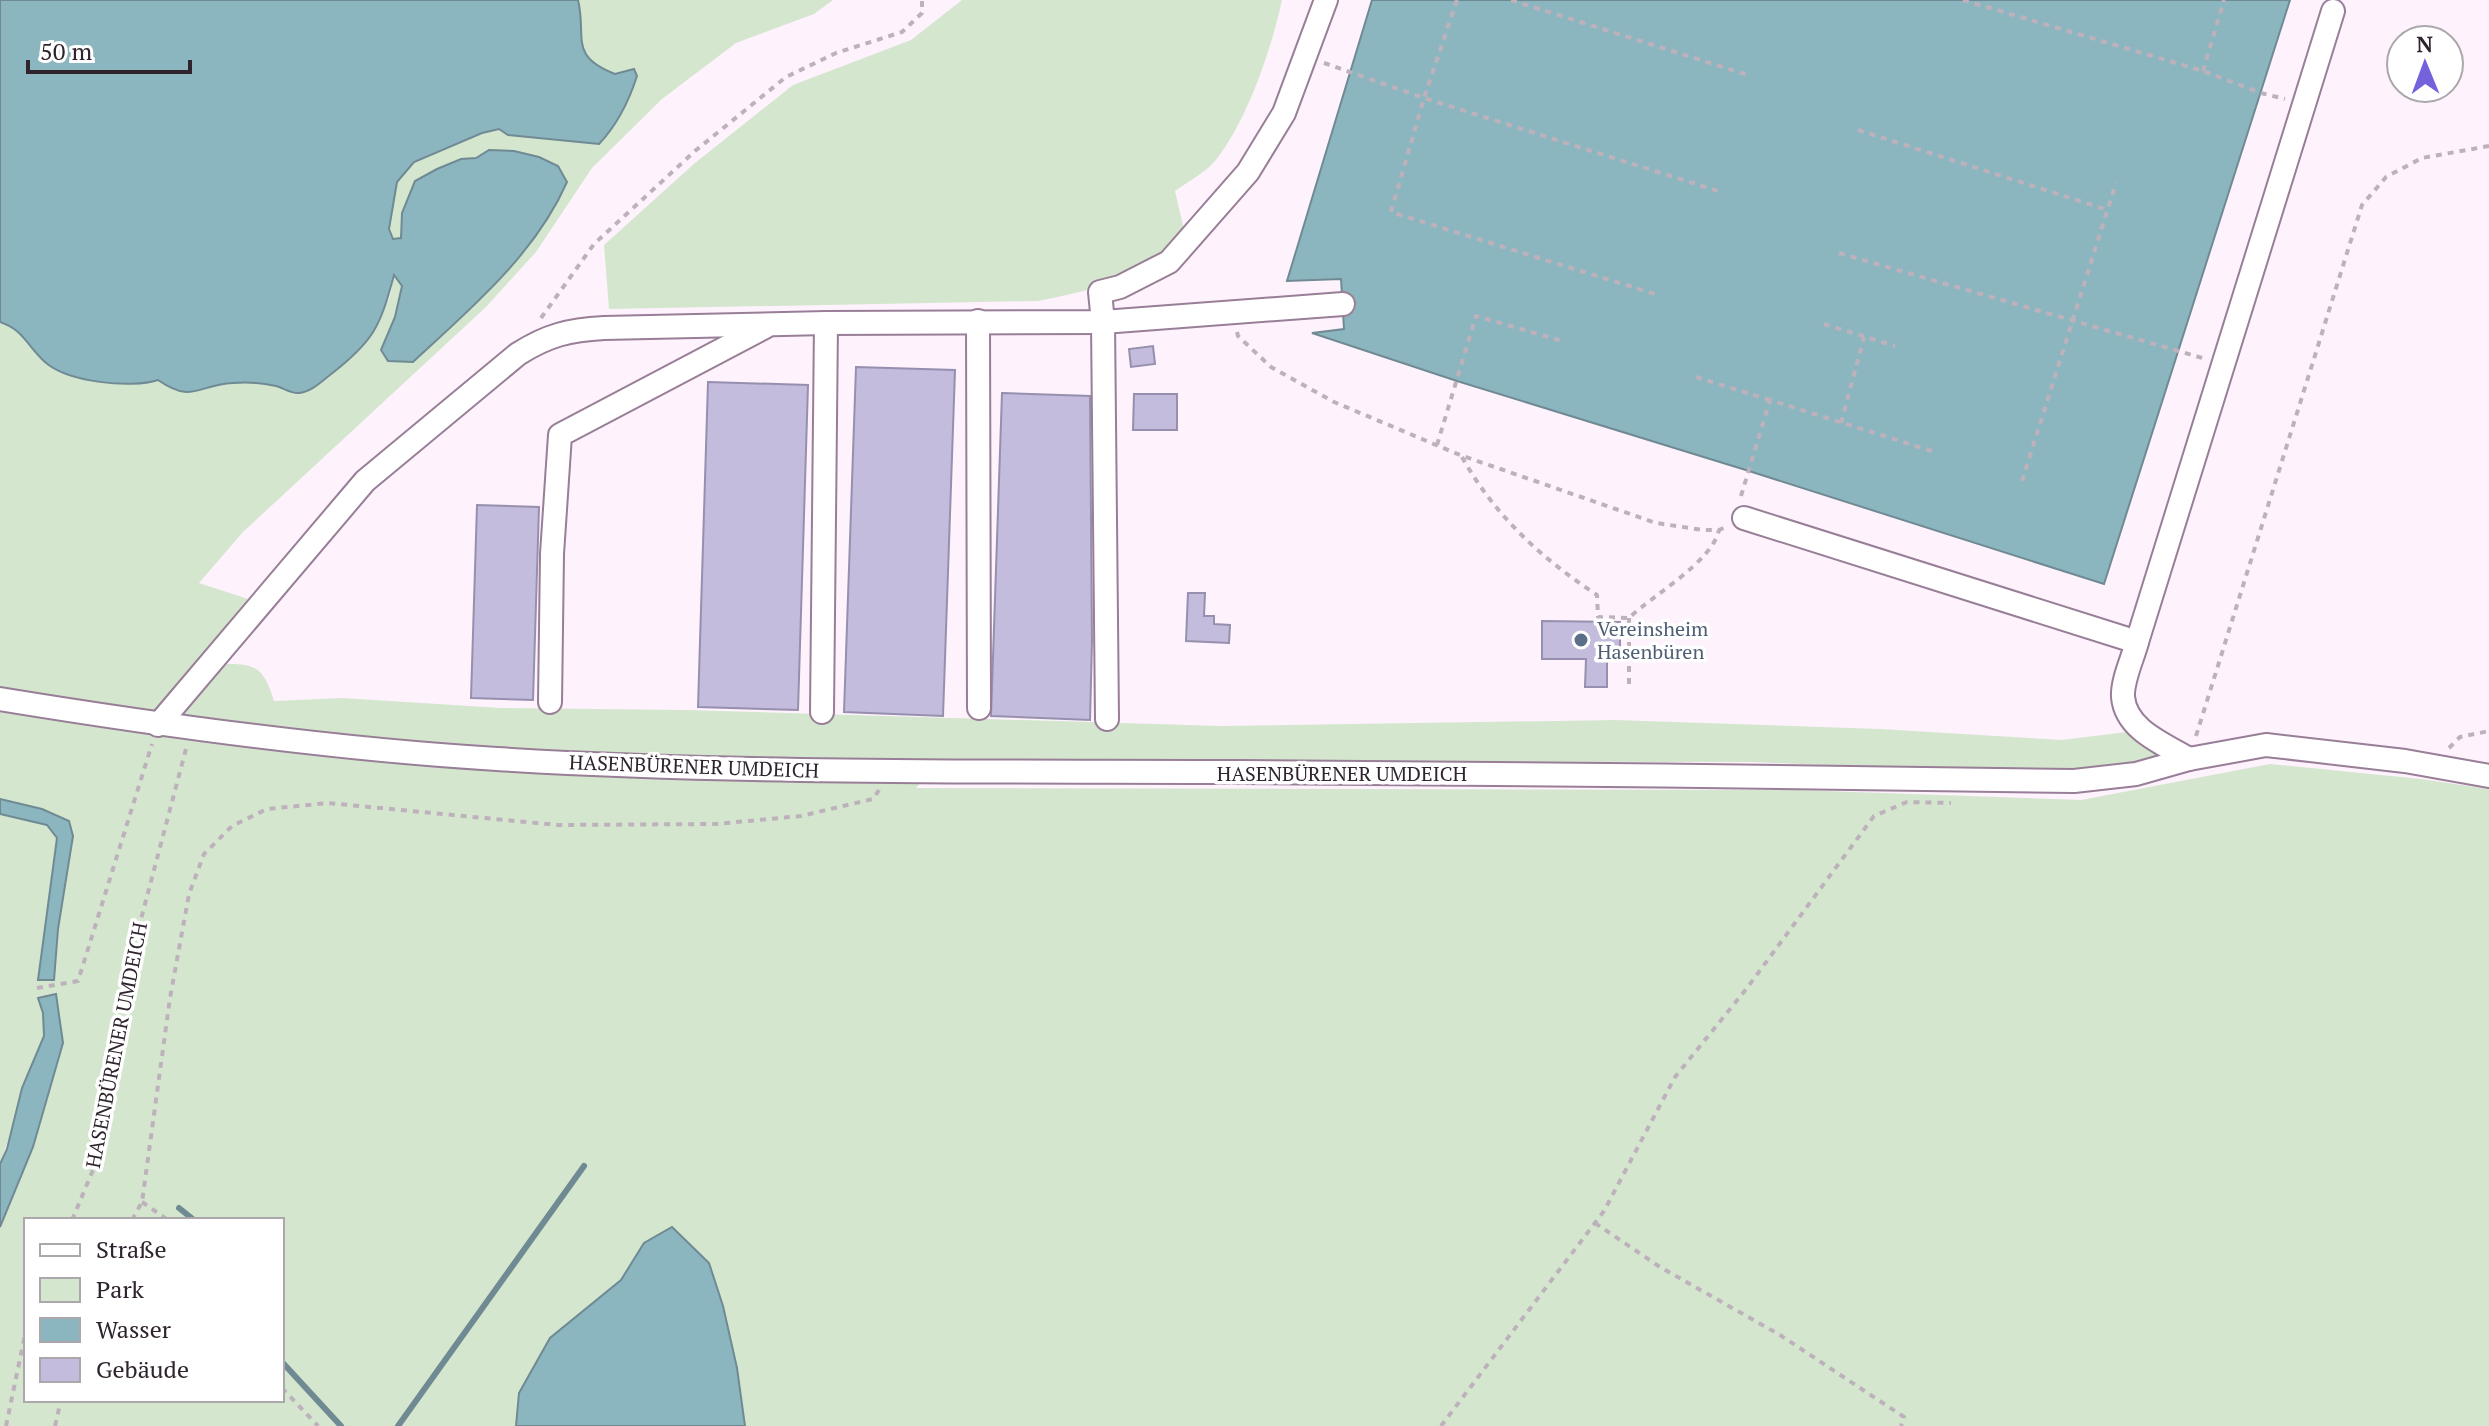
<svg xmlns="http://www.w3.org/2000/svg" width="2489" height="1426" viewBox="0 0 2489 1426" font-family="'PT Serif',serif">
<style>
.green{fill:#d5e6cf;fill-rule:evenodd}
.water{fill:#8cb6bf;stroke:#708a94;stroke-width:2}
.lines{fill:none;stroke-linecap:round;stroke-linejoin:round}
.stream{stroke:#708a94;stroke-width:6}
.building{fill:#c4bcdd;stroke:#968fae;stroke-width:2}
.minor-casing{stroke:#987e97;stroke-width:26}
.path{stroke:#bdb2bc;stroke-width:4;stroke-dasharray:6 6;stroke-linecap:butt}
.minor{stroke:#fff;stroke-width:22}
.service-dot{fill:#5c6f8a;stroke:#fff;stroke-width:3}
.labels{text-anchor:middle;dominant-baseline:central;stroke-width:7;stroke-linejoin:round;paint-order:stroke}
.service-label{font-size:20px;fill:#4e5e75;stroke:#fff;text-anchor:start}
.street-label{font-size:20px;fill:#2f242e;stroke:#fff}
</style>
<rect width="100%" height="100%" fill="#fef2fd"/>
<g class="green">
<path d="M 578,0 L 833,0 L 814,14 L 736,43 L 662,99 L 592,168 L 536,252 L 486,307 L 243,532 L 199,583 L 248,599 L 217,637 L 224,664 C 257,663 264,669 274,701 L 342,698 L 501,708 L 686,710 L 1221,726 L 1615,720 L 1880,729 L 2062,740 L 2126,732 L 2171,754 L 2136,764 L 2075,771 L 2011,773 L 1752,762 L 939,761 L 916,788 L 1796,790 L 2081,800 L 2270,764 L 2421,779 L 2489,789 L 2489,1426 L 0,1426 L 0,1227 L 33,1147 L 63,1043 L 56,994 L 38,998 L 43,1013 L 44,1036 L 0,1164 L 0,814 L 47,825 L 57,838 L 38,980 L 54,980 L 58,929 L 73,836 L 42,809 L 0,799 L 0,322 L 15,327 L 47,364 L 145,384 L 158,380 C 193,404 197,385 233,383 C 245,382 263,383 276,386 C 283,388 291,394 299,393 C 328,391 374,329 387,303 C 392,295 392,283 394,274 L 402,286 L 395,317 L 381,351 L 539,157 L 514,151 L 489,150 L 476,158 L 461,159 L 402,213 L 401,238 L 392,239 L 389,229 L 397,182 L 414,162 L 482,133 L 499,129 L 508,135 L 599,144 C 621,121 630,100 634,69 L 615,74 C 568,56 587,37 578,0 ZM 26,1220 L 282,1220 L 282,1400 L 26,1400 Z"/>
<path d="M 962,0 L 1282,0 C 1271,50 1249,115 1219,156 C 1210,170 1189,181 1175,191 L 1185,234 C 1176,242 1168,253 1158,260 C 1123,284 1078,293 1038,301 L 609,309 L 604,245 L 695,163 L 793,85 L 911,40 Z"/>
</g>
<g class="water">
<path d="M 0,0 L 578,0 C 587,37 568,56 615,74 L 634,69 L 637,76 C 629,101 617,125 599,144 L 508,135 L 499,129 L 482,133 L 414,162 L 397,182 L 389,229 L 393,239 L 401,238 L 402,213 L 415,181 L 437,169 L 461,159 L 476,158 L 489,150 L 514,151 L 539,157 L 558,166 L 567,182 C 535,255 470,309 413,362 L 388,361 L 381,350 L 395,317 L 402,286 L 394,275 C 380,327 374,341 330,375 C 321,382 311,392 299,393 C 291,394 284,388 276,386 C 263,383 245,382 233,383 C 196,385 193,404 158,380 C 131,389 67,382 45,362 C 27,346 24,330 0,322 Z"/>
<polygon points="1372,0 2290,0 2104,584 1749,471 1457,381 1312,333 1344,329 1341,279 1287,281"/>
<polygon points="0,799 42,809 69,821 73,836 58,929 54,980 38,980 57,838 47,825 0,814"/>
<polygon points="56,994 63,1043 33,1147 0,1227 0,1164 7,1149 22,1088 44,1036 43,1013 38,998"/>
<polygon points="672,1227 709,1263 723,1306 737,1368 745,1426 516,1426 519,1393 550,1338 621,1280 644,1243"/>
</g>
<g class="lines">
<g class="stream">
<polyline points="179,1208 194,1220"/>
<polyline points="282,1362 341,1426"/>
<polyline points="398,1426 584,1166"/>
</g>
</g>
<g class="building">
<polygon points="1153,346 1155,364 1131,367 1129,349"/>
<polygon points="856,367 955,370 943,716 844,712"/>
<polygon points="708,382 808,385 798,710 698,707"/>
<polygon points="1002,393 1090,396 1092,641 1090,720 991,716"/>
<polygon points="1134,394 1177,394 1177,430 1133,430"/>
<polygon points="477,505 539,507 533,700 471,698"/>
<polygon points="1188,593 1205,593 1204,616 1214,616 1214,624 1230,625 1229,643 1186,641"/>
<polygon points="1542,621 1620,622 1620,659 1607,659 1607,687 1585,687 1586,659 1542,659"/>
</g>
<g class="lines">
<g class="minor-casing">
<g id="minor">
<polyline points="978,321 979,708"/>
<polyline points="1744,518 2137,642"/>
<path d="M 0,699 C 165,726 331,749 497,759 C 744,774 992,771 1239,772 C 1517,774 1796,776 2074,781 L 2136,774 L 2189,759 L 2266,745 L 2405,761 L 2489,776"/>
<polyline points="550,702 552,554 560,435 765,327"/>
<polyline points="822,712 826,323"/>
<polyline points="1107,719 1103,322 1343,304"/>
<path d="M 158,725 L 365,481 L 518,354 C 548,335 569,330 604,328 L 826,323 L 1103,322 L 1100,292 L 1120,287 L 1169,262 L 1248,172 L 1284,113 L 1326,0"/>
<path d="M 2189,759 C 2164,744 2126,730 2123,697 C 2122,680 2133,658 2137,642 L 2333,11"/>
</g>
</g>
<g class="path">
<polyline points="1457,0 1424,98 1391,212 1658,295"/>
<polyline points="1511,0 1751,76"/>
<polyline points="1963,0 2203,71 2261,93 2285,99"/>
<polyline points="1324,63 1424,98 1718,191"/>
<polyline points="2203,71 2224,0"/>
<polyline points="1858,130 2108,210"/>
<polyline points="1839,253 2206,359"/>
<polyline points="541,318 594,244 695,151 786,77 836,53 902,32 922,13 922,0"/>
<polyline points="1824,324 1895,346"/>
<polyline points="1237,332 1238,336 1271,367 1334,402 1460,455 1656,523 1703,530 1719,530 1728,526"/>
<polyline points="1696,377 1770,400"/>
<polyline points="1841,423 1864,337"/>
<polyline points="1437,445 1476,316 1566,342"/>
<path d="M 1462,457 C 1495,516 1541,558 1597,595 L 1598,617 L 1629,618 C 1653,595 1712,562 1719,530"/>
<polyline points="2022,481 2116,183"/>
<polyline points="1741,496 1770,400 1935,452"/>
<polyline points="1629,618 1629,686"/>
<polyline points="2196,736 2362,205 2386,177 2422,158 2489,146"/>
<polyline points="2449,748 2460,737 2489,731"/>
<polyline points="37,988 78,981 152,744"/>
<polyline points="142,1202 168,1220"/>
<polyline points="72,1220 96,1163 127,972 186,749"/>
<polyline points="132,1220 142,1202 170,998 189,894 204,854 232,826 267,809 328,803 557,825 716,824 801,816 873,799 879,790"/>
<polyline points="1595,1223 1660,1267 1780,1335 1904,1417 1901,1426"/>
<polyline points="282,1388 318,1426"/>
<polyline points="6,1426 26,1330"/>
<polyline points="55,1426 61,1400"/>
<polyline points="1441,1426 1604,1211 1675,1077 1747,988 1874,816 1907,802 1951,803"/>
</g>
<use href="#minor" class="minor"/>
</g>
<circle class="service-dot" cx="1581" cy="640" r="8"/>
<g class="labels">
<g class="service-label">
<text x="1597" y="628">Vereinsheim<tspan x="1597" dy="23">Hasenbüren</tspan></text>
</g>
<g class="street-label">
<text transform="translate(694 766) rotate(2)">HASENBÜRENER UMDEICH</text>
<text x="1342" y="773">HASENBÜRENER UMDEICH</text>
<text transform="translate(116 1045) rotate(-79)">HASENBÜRENER UMDEICH</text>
</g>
</g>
<rect x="24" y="1218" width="260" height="184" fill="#ffffff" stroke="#aca7ab" stroke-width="2"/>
<rect x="40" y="1244" width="40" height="12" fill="#ffffff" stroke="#aca7ab" stroke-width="2"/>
<text x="96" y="1258" font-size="24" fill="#2f242e">Straße</text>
<rect x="40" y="1278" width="40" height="24" fill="#d5e6cf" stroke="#aca7ab" stroke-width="2"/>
<text x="96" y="1298" font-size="24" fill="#2f242e">Park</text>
<rect x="40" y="1318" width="40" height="24" fill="#8cb6bf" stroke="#aca7ab" stroke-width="2"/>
<text x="96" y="1338" font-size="24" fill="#2f242e">Wasser</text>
<rect x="40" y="1358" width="40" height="24" fill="#c4bcdd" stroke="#aca7ab" stroke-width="2"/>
<text x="96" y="1378" font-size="24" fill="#2f242e">Gebäude</text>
<g transform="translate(2425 64) rotate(359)"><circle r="38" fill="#ffffff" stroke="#aca7ab" stroke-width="2"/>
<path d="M0-6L14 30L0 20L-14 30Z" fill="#7262dc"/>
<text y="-12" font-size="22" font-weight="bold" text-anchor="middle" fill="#2f242e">N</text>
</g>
<path d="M28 60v12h162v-12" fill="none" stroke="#2f242e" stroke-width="4"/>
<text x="40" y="60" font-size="24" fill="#2f242e" stroke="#ffffff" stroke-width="6" paint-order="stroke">50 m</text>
</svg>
